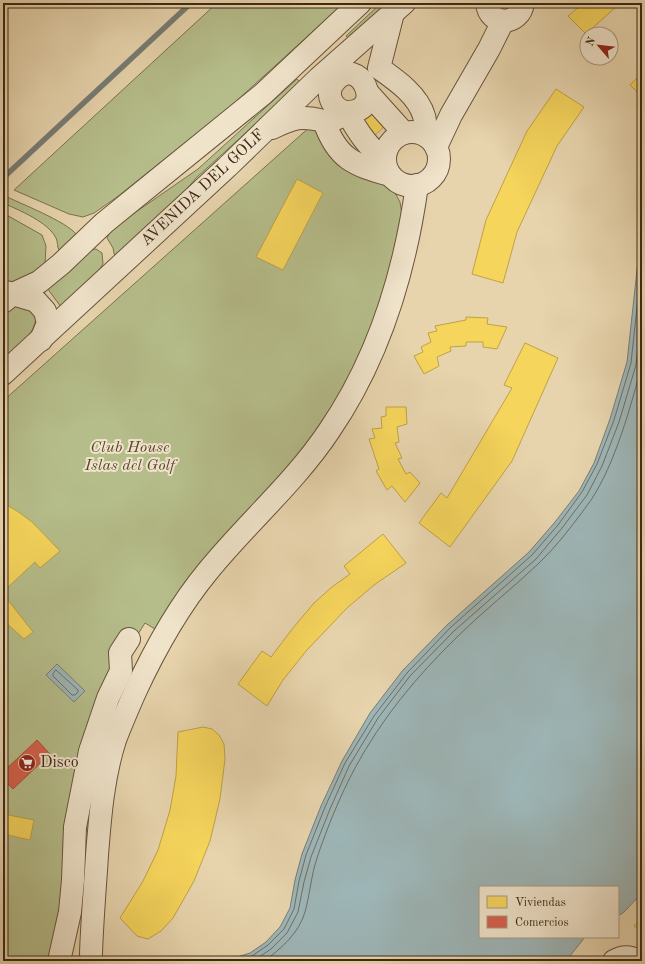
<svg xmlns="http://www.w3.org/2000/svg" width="645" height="964" viewBox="0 0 645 964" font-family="'Old Standard TT',serif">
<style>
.green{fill:#b5bd8a;stroke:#7a7250}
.water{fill:#9db5b6;stroke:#777d76}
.homes{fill:#f6d55c;stroke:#bfa147}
.shops{fill:#d6604d;stroke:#a84f3c}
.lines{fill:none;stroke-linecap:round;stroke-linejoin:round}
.shore{stroke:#6e6e66;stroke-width:1}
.stream{stroke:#777d76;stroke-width:5.5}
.minor-casing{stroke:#68533b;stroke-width:24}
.minor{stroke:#efe3ca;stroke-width:22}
.labels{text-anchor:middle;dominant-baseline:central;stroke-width:4;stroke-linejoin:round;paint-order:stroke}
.street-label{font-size:16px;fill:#3e2815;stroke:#efe3ca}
.park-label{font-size:16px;font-style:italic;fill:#56462c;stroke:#efe3ca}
.poi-label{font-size:16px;fill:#3e2815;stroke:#efe3ca;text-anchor:start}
</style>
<rect width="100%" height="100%" fill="#e7d4ad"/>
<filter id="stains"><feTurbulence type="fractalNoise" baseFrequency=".005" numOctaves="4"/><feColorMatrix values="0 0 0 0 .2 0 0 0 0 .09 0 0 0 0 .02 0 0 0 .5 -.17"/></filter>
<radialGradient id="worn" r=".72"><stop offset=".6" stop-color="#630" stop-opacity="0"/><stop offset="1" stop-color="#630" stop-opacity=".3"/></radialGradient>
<g class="green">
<polygon points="217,3 344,3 232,105 117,197 94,213 83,217 69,214 14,190"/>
<polygon points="381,3 387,3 349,39 346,36"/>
<polygon points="297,79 301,83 197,177 178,199 115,258 113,248 107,238 110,232 133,214 198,169"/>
<polygon points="312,125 392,187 400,202 403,221 376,324 328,420 160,632 145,623 115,670 53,961 3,961 3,401"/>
<path d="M 3,195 C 21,204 66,221 77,235 L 59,250 C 57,247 58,242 56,238 C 48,222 19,210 3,203 Z"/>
<path d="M 3,213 L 42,235 L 46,246 L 45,264 C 33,275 20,283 3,283 Z"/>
<polygon points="96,249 102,253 103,264 99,270 61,307 47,288 89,250"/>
<path d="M 24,305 L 36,316 C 35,336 17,347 3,359 L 3,309 L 6,306 Z"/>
</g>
<g class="water">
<polygon points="642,241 642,893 624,912 618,916 618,887 480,887 480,937 585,937 566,961 224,961 250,953 266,942 280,927 290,908 295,880 302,854 321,806 342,761 370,713 403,670 447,625 529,552 555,522 579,491 594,463 610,419 627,362 639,252"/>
<polygon points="57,664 85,691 74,702 46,675"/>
</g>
<g class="homes">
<polygon points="583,3 620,3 586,34 568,16"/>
<polygon points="642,73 642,95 641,96 630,85"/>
<polygon points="556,89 584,107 557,146 517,232 503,283 472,274 486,220 527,131"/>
<polygon points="371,102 389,122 371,139 353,118"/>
<polygon points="297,179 323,193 283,270 256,257"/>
<polygon points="466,317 488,318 487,324 507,327 497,349 483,347 483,342 466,342 466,346 450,347 451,351 437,357 439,366 424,374 414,356 423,352 421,347 431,342 428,333 437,331 435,326 466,320"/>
<polygon points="525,343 558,358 512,461 450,547 419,523 441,493 447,498 512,388 504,385"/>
<polygon points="386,407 406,407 407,424 397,427 399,442 395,443 402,458 398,459 406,474 410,472 420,483 405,502 392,486 387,490 376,471 379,469 369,439 375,438 372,429 382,428 381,417 386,416"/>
<polygon points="3,503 17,511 32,522 60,551 40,568 35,562 7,588 3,585"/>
<polygon points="383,534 406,563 374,585 347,608 306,651 283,680 267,706 238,684 262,651 271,657 293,628 314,603 332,587 350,574 344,566"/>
<polygon points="3,594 33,632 24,639 3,620"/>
<polygon points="203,727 212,729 219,735 224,744 225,759 220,799 210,841 194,881 173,918 161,931 148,939 137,936 120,918 143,881 158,850 170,810 176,776 178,732"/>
<polygon points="3,814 34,820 30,840 3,834"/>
<polygon points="642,917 642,931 634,926"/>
</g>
<polygon class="shops" points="37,740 50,754 13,789 3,779 3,772"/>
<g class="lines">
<g class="shore">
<polygon points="56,670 78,690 78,692 75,695 72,695 53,676 53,674"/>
<polyline points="237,961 252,956 268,945 284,929 294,909 299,881 306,855 325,807 345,763 374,716 407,673 450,628 532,555 558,525 582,492 597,464 614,420 631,363 642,261"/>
<polyline points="253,961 271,949 287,933 298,912 304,882 311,857 330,809 349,766 378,718 410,676 454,631 536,559 562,528 587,495 602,466 619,422 636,365 642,308"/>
<path d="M 264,961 C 281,949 299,933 305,912 C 310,894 311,876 317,858 C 327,828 340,796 355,768 C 382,718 416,677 457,637 C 483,611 512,589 538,564 C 557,546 576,521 591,500 C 615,464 631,406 642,364"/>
</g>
<polyline class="stream" points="3,178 191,3"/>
<g class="minor-casing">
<g id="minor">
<path d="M 487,3 C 489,27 520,26 523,3"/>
<path d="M 393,13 L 379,68 C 396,80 418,95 424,116 C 426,122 425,129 425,135"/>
<polyline points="368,93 404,133"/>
<path d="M 347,112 C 358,133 368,146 385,162"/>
<path d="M 324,121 C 334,120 339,119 346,112 C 389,112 358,53 335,81 C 324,93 332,109 346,112"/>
<path d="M 272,128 C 293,118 301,115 324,121 C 337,159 354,165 390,175"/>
<circle cx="412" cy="159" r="27"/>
<polyline points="436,147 451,115 489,49 503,21"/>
<polyline points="6,292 36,301 45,311 48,323 41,340"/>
<polyline points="3,302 13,294 39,282 61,264 104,223 263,94 360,3"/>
<polyline points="3,374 227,167 319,78 404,3"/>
<path d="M 91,954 C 92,921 95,888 97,855 C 100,817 103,777 115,740 C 121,724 128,708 135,692 C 154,651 179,606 208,571 C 247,523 295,482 329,431 C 379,358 405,272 417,185"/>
<polyline points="59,961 70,912 73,880 75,827 90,751 108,698 121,671 120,653 129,639"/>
<path d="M 614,961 C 623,956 629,956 639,961"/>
</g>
</g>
<use href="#minor" class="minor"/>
</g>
<defs>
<g id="supermarket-disc" transform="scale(0.9)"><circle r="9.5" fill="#8f2418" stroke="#efe3ca"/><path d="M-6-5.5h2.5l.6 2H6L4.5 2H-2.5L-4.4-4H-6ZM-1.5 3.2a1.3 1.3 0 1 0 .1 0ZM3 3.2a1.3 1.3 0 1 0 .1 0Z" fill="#fff"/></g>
</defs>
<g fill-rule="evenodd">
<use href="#supermarket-disc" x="27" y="763"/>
</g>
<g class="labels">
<g class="street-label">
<text transform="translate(203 188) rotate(-43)">AVENIDA DEL GOLF</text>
</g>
<g class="park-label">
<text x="130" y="448">Club House<tspan x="130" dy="18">Islas del Golf</tspan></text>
</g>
<g class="poi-label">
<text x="40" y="763">Disco</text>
</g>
</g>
<rect width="645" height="964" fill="none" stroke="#e7d4ad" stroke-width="16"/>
<rect x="4" y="4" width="637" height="956" fill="none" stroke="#3e2815" stroke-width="2"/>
<rect x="8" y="8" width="629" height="948" fill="none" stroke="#3e2815"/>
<rect x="479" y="886" width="140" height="52" fill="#efe3ca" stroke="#a89882"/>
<rect x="487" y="896" width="20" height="12" fill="#f6d55c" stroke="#a89882"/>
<text x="515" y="906" font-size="12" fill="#3e2815">Viviendas</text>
<rect x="487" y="916" width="20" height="12" fill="#d6604d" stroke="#a89882"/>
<text x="515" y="926" font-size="12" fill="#3e2815">Comercios</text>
<g transform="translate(599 46) rotate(298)"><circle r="19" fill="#efe3ca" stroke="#a89882"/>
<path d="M0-3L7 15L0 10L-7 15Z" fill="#8f2418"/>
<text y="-6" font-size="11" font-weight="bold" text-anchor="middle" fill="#3e2815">N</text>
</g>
<rect width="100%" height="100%" filter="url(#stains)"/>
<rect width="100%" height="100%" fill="url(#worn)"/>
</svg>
